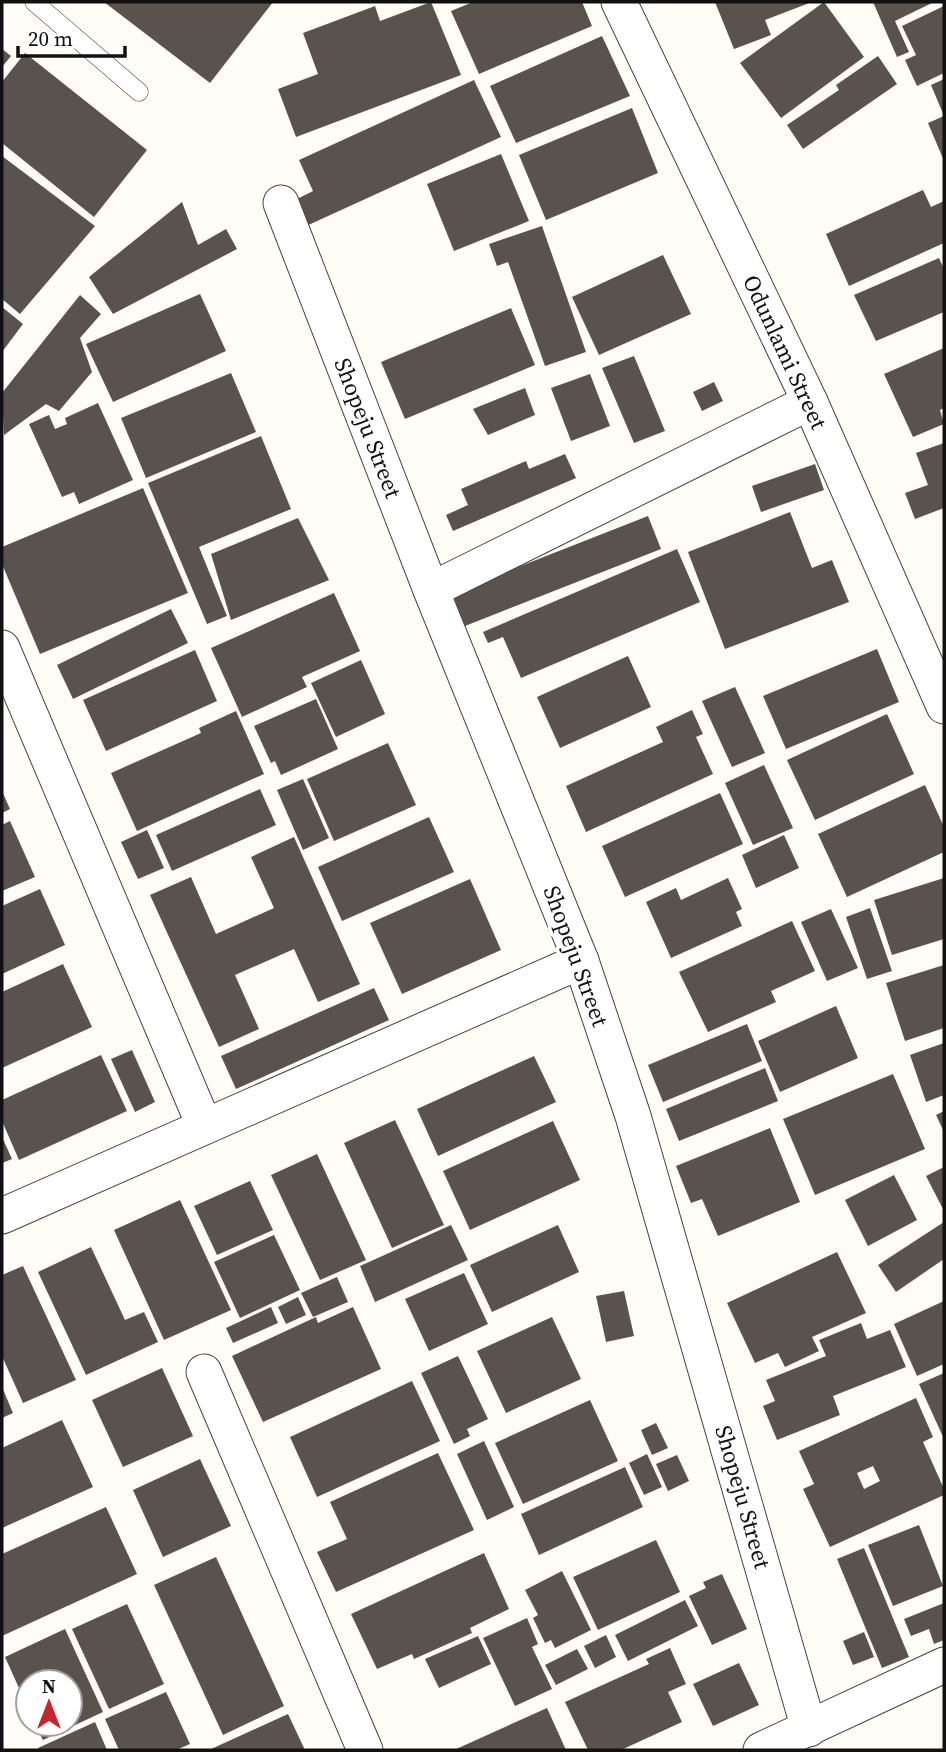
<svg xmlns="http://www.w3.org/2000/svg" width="946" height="1752" viewBox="0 0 946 1752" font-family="'Source Serif 4',serif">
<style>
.building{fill:#5a524d;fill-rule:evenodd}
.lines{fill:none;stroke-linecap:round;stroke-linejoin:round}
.service-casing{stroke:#444;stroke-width:19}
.minor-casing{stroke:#444;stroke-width:37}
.service{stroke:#fff;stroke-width:18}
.minor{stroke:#fff;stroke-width:35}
.labels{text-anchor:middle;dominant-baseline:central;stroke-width:7;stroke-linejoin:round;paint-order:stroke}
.street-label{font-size:23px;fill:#111;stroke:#fff}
</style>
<rect width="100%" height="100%" fill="#fffdf5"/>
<g class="building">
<polygon points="104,2 273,2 210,83"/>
<polygon points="431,2 461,75 296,137 278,89 318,74 303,33 375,6 380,21"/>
<polygon points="473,2 582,2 592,26 479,74 451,11"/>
<polygon points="715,2 812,2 765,20 771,35 734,49"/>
<polygon points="824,2 864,57 781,118 740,63"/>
<polygon points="873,2 934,2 895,21 909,52 897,57"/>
<polygon points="944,6 944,73 917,86 905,60 916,55 902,26"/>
<polygon points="602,36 630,96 516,143 490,86"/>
<polygon points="2,49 11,56 2,67"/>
<polygon points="25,53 147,150 94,217 2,143 2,82"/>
<polygon points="878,56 897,84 803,149 787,125 839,90 836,85"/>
<polygon points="944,79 944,116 931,85"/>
<polygon points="474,80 501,137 304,227 293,201 313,191 299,160"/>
<polygon points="632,108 658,173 546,220 519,155"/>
<polygon points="944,116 944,161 928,123"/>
<polygon points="501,154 529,221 454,251 427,184"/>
<polygon points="2,156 95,226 20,314 2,299"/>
<polygon points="923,190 931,207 944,201 944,243 849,286 826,234"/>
<polygon points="182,202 198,245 226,229 237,249 113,314 89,277"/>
<polygon points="542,226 586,352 545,366 508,262 497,266 489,244"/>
<polygon points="663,255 691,314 599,355 572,297"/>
<polygon points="939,258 944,269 944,312 876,341 854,295"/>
<polygon points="200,294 226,351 113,402 86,344"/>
<polygon points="80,295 101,314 80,338 92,372 59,411 46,404 4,435 2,393"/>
<polygon points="2,307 23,324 2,352"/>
<polygon points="511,308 535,365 405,419 381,362"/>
<polygon points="944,348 944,408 940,410 944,424 913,437 884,374"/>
<polygon points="634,356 665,431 634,443 602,368"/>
<polygon points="231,373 256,432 146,478 121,418"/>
<polygon points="590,374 610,426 571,441 551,388"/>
<polygon points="714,382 723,401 702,411 693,392"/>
<polygon points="525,388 535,415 488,435 473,409"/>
<polygon points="98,403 133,480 79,504 74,492 62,497 29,424 49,415 55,429 67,424 65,418"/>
<polygon points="261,436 291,509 199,547 227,616 207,624 148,483"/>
<polygon points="944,443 944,508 915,519 905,493 928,485 916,453"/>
<polygon points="565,454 576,478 453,531 446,515 468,505 461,489 526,461 529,469"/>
<polygon points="815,464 824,490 761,512 752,486"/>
<polygon points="143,488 188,593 40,654 2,564 2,547"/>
<polygon points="790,512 812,568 832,560 849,602 725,649 688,552"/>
<polygon points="648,516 661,549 465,626 452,593"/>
<polygon points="298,518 329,580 231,620 211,554"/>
<polygon points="677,549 700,602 521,678 503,637 488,643 483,632"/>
<polygon points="334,593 360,651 302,677 307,687 242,717 211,648"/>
<polygon points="171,609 188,643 73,699 57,665"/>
<polygon points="877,649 899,702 786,749 763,696"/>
<polygon points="195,650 217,701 106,751 83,700"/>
<polygon points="628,656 651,707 560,748 537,697"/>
<polygon points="361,660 385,714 336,737 311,683"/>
<polygon points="735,687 765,753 732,767 702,701"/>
<polygon points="316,699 338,749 281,775 275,761 271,763 254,726"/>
<polygon points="692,710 703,734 696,737 713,774 586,832 566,786 663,742 656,727"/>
<polygon points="236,711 264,774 137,831 111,773 201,733 199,728"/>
<polygon points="887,714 914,774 815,820 787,760"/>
<polygon points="388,743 416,805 334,841 307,779"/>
<polygon points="764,765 793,828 753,845 725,783"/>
<polygon points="303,779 329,838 303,850 277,790"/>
<polygon points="925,785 944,827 944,852 847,897 818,834"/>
<polygon points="260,789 276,825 172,871 156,835"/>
<polygon points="2,791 10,809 2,813"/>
<polygon points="720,793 743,844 625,897 602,846"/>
<polygon points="429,817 454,872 342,921 318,867"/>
<polygon points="10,821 35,877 2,891 2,825"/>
<polygon points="147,830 164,868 138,879 121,842"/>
<polygon points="784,835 799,868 756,888 742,855"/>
<polygon points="294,837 360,984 318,1002 294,949 235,975 259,1029 219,1047 150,895 191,877 216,934 274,908 251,857"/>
<polygon points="728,878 742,909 736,912 742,926 671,958 646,902 676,888 681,900"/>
<polygon points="944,878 944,939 892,955 874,900"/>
<polygon points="470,879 501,950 402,994 370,923"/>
<polygon points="40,889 65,945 2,974 2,906"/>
<polygon points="870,908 892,971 867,979 846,917"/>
<polygon points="831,909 858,968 827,981 801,922"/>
<polygon points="792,921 815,971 771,991 776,1002 708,1032 679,972"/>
<polygon points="63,964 92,1027 2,1068 2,992"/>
<polygon points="944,965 944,1028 905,1041 886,983"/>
<polygon points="374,988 389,1020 236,1089 221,1056"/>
<polygon points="836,1006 858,1058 780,1092 758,1041"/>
<polygon points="747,1024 762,1061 663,1102 648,1065"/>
<polygon points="944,1043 944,1095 926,1102 910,1055"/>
<polygon points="132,1050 155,1102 135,1112 111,1059"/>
<polygon points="101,1055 127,1111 19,1160 2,1121 2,1100"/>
<polygon points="534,1056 556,1102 438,1156 417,1109"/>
<polygon points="765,1068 778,1101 679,1141 666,1109"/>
<polygon points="893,1074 925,1149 815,1195 783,1119"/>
<polygon points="944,1111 944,1132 936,1115"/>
<polygon points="395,1120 444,1225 392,1248 344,1143"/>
<polygon points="553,1121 580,1180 470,1230 443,1171"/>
<polygon points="770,1128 800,1202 718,1236 702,1199 691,1203 676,1166"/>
<polygon points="2,1137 12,1159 2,1163"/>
<polygon points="317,1154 366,1260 320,1280 271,1175"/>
<polygon points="944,1167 944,1211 926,1176"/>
<polygon points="894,1175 917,1220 868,1246 845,1200"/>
<polygon points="250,1181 273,1230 217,1255 194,1206"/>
<polygon points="180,1200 231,1310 164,1340 114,1230"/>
<polygon points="944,1222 944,1259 896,1292 878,1265"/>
<polygon points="451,1225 468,1260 375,1302 360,1266"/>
<polygon points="558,1225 579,1272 492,1312 470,1265"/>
<polygon points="274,1235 300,1290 240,1318 214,1262"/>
<polygon points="91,1247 125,1320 144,1312 158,1342 86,1375 38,1272"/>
<polygon points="837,1252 866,1313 812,1337 819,1351 785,1367 778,1353 755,1363 727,1303"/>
<polygon points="23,1266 76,1380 23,1403 2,1356 2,1275"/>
<polygon points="464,1273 488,1324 429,1351 405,1299"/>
<polygon points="337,1277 348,1302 313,1317 301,1293"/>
<polygon points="624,1291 634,1336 606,1342 596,1296"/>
<polygon points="298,1297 306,1315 286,1324 278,1307"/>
<polygon points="944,1301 944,1364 917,1376 894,1324"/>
<polygon points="271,1307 278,1323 233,1343 226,1328"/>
<polygon points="353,1307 381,1369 263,1422 232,1356 316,1317 318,1323"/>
<polygon points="552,1317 581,1379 506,1413 477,1351"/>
<polygon points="861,1323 867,1339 890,1330 906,1367 833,1396 840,1415 777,1440 763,1406 775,1401 766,1380 826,1356 819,1340"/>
<polygon points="458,1356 488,1419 467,1429 470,1436 454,1444 421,1373"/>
<polygon points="162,1368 193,1436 123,1467 92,1400"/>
<polygon points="944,1373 944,1439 919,1384"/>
<polygon points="412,1381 440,1441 317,1497 290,1437"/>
<polygon points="2,1387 13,1413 2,1418"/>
<path d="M 916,1398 L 933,1437 L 923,1442 L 944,1489 L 944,1495 L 830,1547 L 803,1489 L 814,1484 L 799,1451 ZM 873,1466 L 880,1481 L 864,1489 L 857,1473 Z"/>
<polygon points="590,1400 618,1461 523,1504 495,1443"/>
<polygon points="62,1420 93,1487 2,1528 2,1448"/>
<polygon points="656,1423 668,1448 652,1455 641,1430"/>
<polygon points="484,1441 514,1507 487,1520 457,1454"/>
<polygon points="438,1453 474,1530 336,1592 317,1552 347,1539 330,1502"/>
<polygon points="647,1454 662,1487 644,1495 629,1463"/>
<polygon points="677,1455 689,1481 668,1491 656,1464"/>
<polygon points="200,1459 231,1526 163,1557 133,1490"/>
<polygon points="625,1467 643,1507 539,1555 521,1514"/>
<polygon points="106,1507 137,1574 2,1636 2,1554"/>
<polygon points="919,1525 943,1586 893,1606 868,1545"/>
<polygon points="656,1540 680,1592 598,1630 573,1577"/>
<polygon points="864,1548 909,1657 882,1668 837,1559"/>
<polygon points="484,1553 509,1609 470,1628 472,1633 414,1659 412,1654 377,1669 351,1614"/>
<polygon points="216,1557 284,1706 223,1735 154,1585"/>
<polygon points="562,1571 591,1630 555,1648 551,1640 545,1643 533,1618 538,1615 525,1590"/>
<polygon points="722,1574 747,1629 712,1645 689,1596 706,1588 703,1582"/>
<polygon points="685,1600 698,1626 628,1661 615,1635"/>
<polygon points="944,1603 944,1640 934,1644 929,1629 911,1636 904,1619"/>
<polygon points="127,1604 164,1684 109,1709 72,1629"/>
<polygon points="527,1618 538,1644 532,1647 552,1689 515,1706 483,1638"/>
<polygon points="65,1629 103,1712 43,1740 35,1724 70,1724 70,1682 28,1682 28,1708 5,1657"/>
<polygon points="864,1632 874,1657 853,1665 843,1641"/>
<polygon points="606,1635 616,1657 595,1668 584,1646"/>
<polygon points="478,1636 491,1664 439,1688 425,1659"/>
<polygon points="670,1648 686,1684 668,1692 682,1722 621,1750 588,1750 565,1702 649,1664 646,1659"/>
<polygon points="577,1649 588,1669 556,1685 545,1665"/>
<polygon points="739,1663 759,1705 713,1726 693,1684"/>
<polygon points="166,1692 190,1744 176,1750 119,1750 105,1719"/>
<polygon points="547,1708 566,1750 454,1750"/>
<polygon points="288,1714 305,1750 209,1750"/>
<polygon points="95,1722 107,1750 39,1750 38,1748"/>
</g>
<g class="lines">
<g class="service-casing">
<polyline id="service" points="34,2 139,92"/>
</g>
<g class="minor-casing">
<g id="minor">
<polyline points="619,2 810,402 944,706"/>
<polyline points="281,203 431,590 581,961 633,1116 809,1729"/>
<polyline points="431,590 810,402"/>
<polyline points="2,648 204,1125"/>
<polyline points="2,1216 581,961"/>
<polyline points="204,1372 365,1750"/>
<polyline points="761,1750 944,1665"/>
</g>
</g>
<use href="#service" class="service"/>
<use href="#minor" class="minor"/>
</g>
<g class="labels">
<g class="street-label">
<text transform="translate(785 352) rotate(65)">Odunlami Street</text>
<text transform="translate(368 428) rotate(69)">Shopeju Street</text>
<text transform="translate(576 956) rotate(70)">Shopeju Street</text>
<text transform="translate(743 1497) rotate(74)">Shopeju Street</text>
</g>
</g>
<rect width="946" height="1752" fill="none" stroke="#111111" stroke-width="7"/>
<g transform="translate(49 1703)"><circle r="33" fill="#ffffff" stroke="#a0a0a0" stroke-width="2"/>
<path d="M0-5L12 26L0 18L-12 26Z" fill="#c4262e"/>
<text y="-10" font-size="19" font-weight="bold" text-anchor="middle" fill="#111111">N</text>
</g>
<path d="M18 46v10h107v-10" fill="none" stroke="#111111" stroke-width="3.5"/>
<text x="28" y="46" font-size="21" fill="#111111" stroke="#ffffff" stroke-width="5" paint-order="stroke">20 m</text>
</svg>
